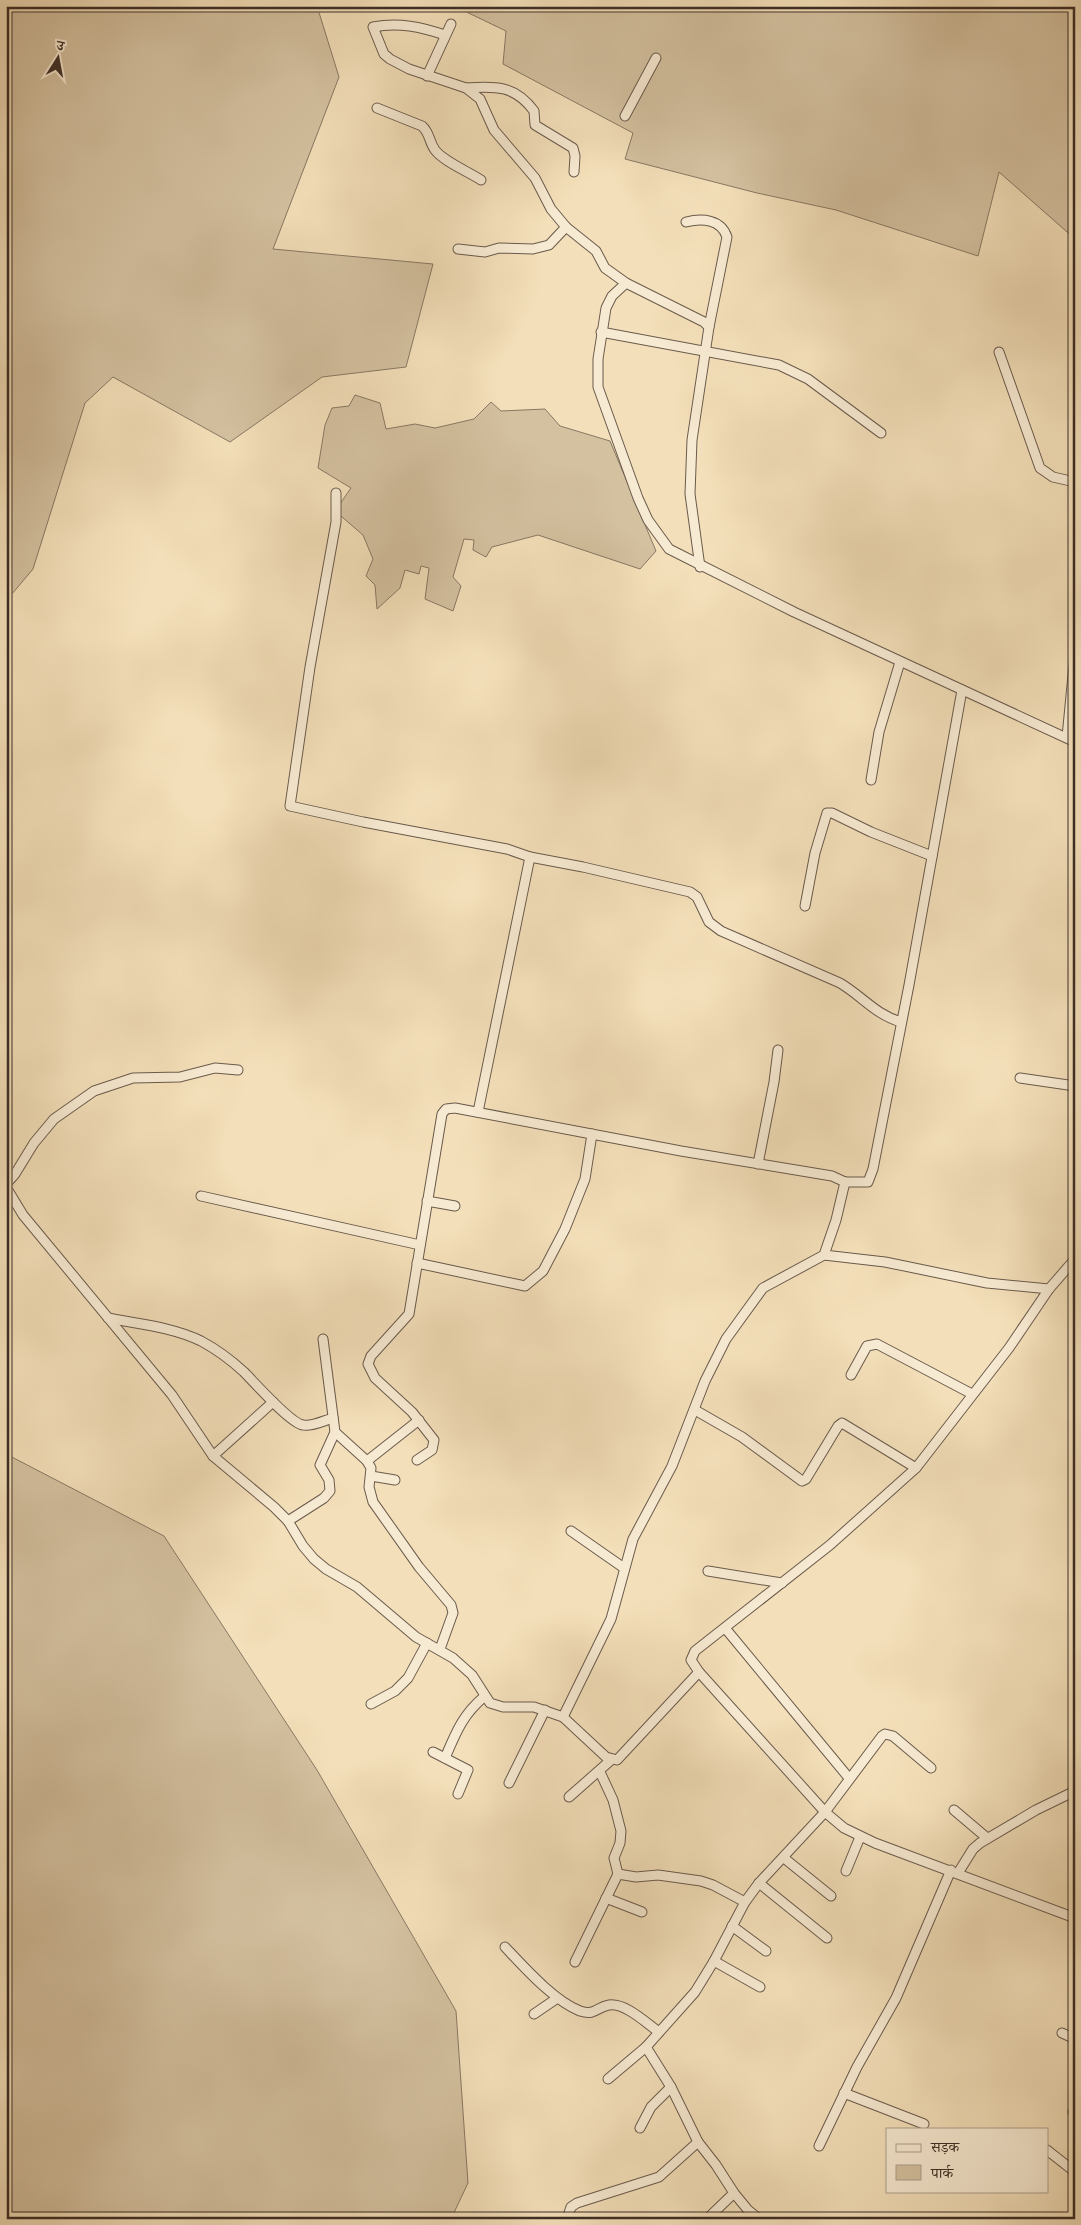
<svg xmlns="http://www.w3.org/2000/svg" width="1081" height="2225" viewBox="0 0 1081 2225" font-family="Cardo,'Noto Serif Devanagari',serif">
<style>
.green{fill:#d4c1a0;stroke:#887864}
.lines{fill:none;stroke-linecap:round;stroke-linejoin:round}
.street-casing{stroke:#6a5a4c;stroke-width:11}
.street{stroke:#f7ead2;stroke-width:9}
</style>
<rect width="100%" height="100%" fill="#f3dfb9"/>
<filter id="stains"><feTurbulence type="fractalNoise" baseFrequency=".004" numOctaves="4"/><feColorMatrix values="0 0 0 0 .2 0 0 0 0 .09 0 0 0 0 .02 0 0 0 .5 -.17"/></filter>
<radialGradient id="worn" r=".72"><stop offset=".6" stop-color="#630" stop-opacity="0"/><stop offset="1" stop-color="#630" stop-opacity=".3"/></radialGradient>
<g class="green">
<polygon points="6,6 317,6 339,77 273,249 433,264 406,367 322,377 230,442 113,377 85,403 33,569 6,601"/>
<polygon points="454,6 1075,6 1075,239 999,172 978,256 836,210 757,193 625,159 633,133 503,64 506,31"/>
<polygon points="355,395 380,403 386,429 415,424 435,428 474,419 491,402 501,411 545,409 560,426 610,441 656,551 640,569 538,535 492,547 486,557 473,550 474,540 464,539 453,577 461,586 453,611 425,599 429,568 421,566 419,574 405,570 400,588 377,609 375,585 366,576 373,559 363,535 335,511 351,488 318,468 325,425 332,408 349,406"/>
<polygon points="6,1454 164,1536 317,1770 456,2011 468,2183 451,2219 6,2219"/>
</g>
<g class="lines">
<g class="street-casing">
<g id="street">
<path d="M 445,35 C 421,27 399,22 373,27 L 384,54 L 390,59 L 409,69 L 466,88 L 480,99 L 494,130 L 535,178 L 551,209 L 566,227 L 596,251 L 605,268 L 626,283 L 704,322 L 709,327 L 692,440 L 690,494 L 700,567"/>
<polyline points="427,76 451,24"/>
<path d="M 466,88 C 495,86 515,85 534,111 L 535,125 L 573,148 L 575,156 L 574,172"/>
<path d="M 377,108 L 422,126 C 430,133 429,142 435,150 C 443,161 469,172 481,180"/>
<polyline points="625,116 656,58"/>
<path d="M 686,222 C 702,218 721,219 727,237 L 709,327"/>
<polyline points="458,249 485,252 499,248 533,249 549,245 566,227"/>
<polyline points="626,283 612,296 606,308 598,359 598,387 638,498 648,520 669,549 794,612 1075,742"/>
<polyline points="601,332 779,365 808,379 881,433"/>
<polyline points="999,352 1040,468 1053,477 1075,482"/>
<polyline points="336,493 336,522 310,667 290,806 363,822 507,849 530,857 478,1112"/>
<polyline points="1067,737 1075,654"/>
<polyline points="871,780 879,732 900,662"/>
<path d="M 530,857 L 583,867 L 690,892 L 697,897 L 709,922 L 721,931 L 840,983 C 862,996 876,1015 901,1022"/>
<polyline points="805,906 815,853 827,813 832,813 871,832 932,856"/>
<polyline points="1020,1078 1075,1086"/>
<polyline points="758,1164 774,1082 778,1050"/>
<polyline points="845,1182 868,1182 873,1169 909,985 962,690"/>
<polyline points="6,1184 15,1174 34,1143 54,1119 94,1091 133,1078 180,1077 215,1068 238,1070"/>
<polyline points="6,1187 23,1215 172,1395 213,1456 274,1507 288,1521 303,1546 314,1559 326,1569 357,1587 416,1637 453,1658 472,1675 490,1703 503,1707 534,1707 563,1717 606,1757 617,1760 699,1672"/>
<polyline points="201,1196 420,1245"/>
<polyline points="427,1201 455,1206"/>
<polyline points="824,1255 885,1262 987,1283 1049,1289"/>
<polyline points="1075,1259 1049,1289 1009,1348 916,1468 830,1545 695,1651 691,1660 699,1672 825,1812 844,1828 875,1843 1075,1918"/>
<polyline points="417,1263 525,1286 543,1271 565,1229 585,1179 592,1134"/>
<path d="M 108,1318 C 138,1324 173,1327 201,1341 C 216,1349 231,1360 244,1372 C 255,1383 290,1423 303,1425 C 312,1427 325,1420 333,1418"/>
<polyline points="323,1339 335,1432 367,1461 371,1468 369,1487 373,1502 419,1567 451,1605 453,1613 440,1649"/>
<polyline points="851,1375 867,1346 877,1344 972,1394"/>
<polyline points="695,1410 742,1437 802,1481 806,1479 838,1426 842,1423 916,1468"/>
<polyline points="213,1456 273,1402"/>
<polyline points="417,1460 432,1450 434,1440 412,1412 375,1378 368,1364 371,1356 409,1314 442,1114 446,1109 455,1108 681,1151 832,1176 845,1182 836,1220 824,1255 763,1288 726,1339 705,1381 672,1466 633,1539 611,1619 563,1717"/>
<polyline points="367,1461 419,1420"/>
<polyline points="371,1476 395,1480"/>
<polyline points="288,1521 324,1498 330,1491 329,1480 320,1465 335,1432"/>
<polyline points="571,1531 624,1568"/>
<polyline points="708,1571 782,1583"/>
<polyline points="725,1628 849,1778"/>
<polyline points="371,1704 395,1691 408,1678 427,1643"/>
<polyline points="433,1752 468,1770 458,1794"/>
<path d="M 445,1758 C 456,1732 463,1714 485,1696"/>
<polyline points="509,1783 545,1710"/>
<polyline points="569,1797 611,1760"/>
<polyline points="954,1810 987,1838"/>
<polyline points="784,1858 831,1896"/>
<polyline points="846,1871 860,1837"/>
<polyline points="958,1873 973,1849 980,1843 1036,1810 1075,1791"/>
<polyline points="618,1874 636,1877 658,1875 701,1881 713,1885 745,1902"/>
<polyline points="759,1883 827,1938"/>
<polyline points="606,1898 642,1912"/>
<polyline points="732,1926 766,1951"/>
<path d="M 505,1947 C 524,1967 554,2001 580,2011 C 596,2016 596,2007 609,2005 C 626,2003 646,2023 659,2032"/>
<polyline points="714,1961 760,1987"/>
<polyline points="575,1962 618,1874 614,1858 620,1843 621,1831 613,1800 600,1772"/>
<polyline points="534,2014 556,1999"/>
<polyline points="1062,2033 1075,2039"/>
<polyline points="646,2047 671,2087 698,2142 716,2165 734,2193 748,2210 759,2219"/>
<polyline points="608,2079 646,2047 695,1992 714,1961 745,1902 759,1883 825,1812 882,1736 885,1734 893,1736 931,1768"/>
<polyline points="844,2093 924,2124"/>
<polyline points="1073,2112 1075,2113"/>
<polyline points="640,2128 651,2107 671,2087"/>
<polyline points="819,2146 857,2067 896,1998 951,1870"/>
<polyline points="1047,2150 1075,2172"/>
<polyline points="567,2219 571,2207 577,2203 659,2177 698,2142"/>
<polyline points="707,2219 734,2193"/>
</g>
</g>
<use href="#street" class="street"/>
</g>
<rect width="1081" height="2225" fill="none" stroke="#f3dfb9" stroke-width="25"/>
<rect x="8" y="8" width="1066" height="2210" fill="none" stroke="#3c2e27" stroke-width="2.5"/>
<rect x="12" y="12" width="1056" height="2200" fill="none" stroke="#3c2e27"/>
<rect x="886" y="2128" width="162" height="65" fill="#f7ead2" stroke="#ac9f8e"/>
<rect x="896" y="2144" width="25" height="8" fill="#f7ead2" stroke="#ac9f8e"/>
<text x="931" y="2152" font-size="15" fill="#3c2e27">सड़क</text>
<rect x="896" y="2165" width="25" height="15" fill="#d4c1a0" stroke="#ac9f8e"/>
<text x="931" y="2178" font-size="15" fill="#3c2e27">पार्क</text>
<g transform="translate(58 58) rotate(11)" stroke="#f7ead2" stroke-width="4" paint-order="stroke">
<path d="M0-4L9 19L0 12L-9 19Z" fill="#3c2e27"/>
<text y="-8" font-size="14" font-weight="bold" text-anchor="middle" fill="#3c2e27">उ</text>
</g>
<rect width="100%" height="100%" filter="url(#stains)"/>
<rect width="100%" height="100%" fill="url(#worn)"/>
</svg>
